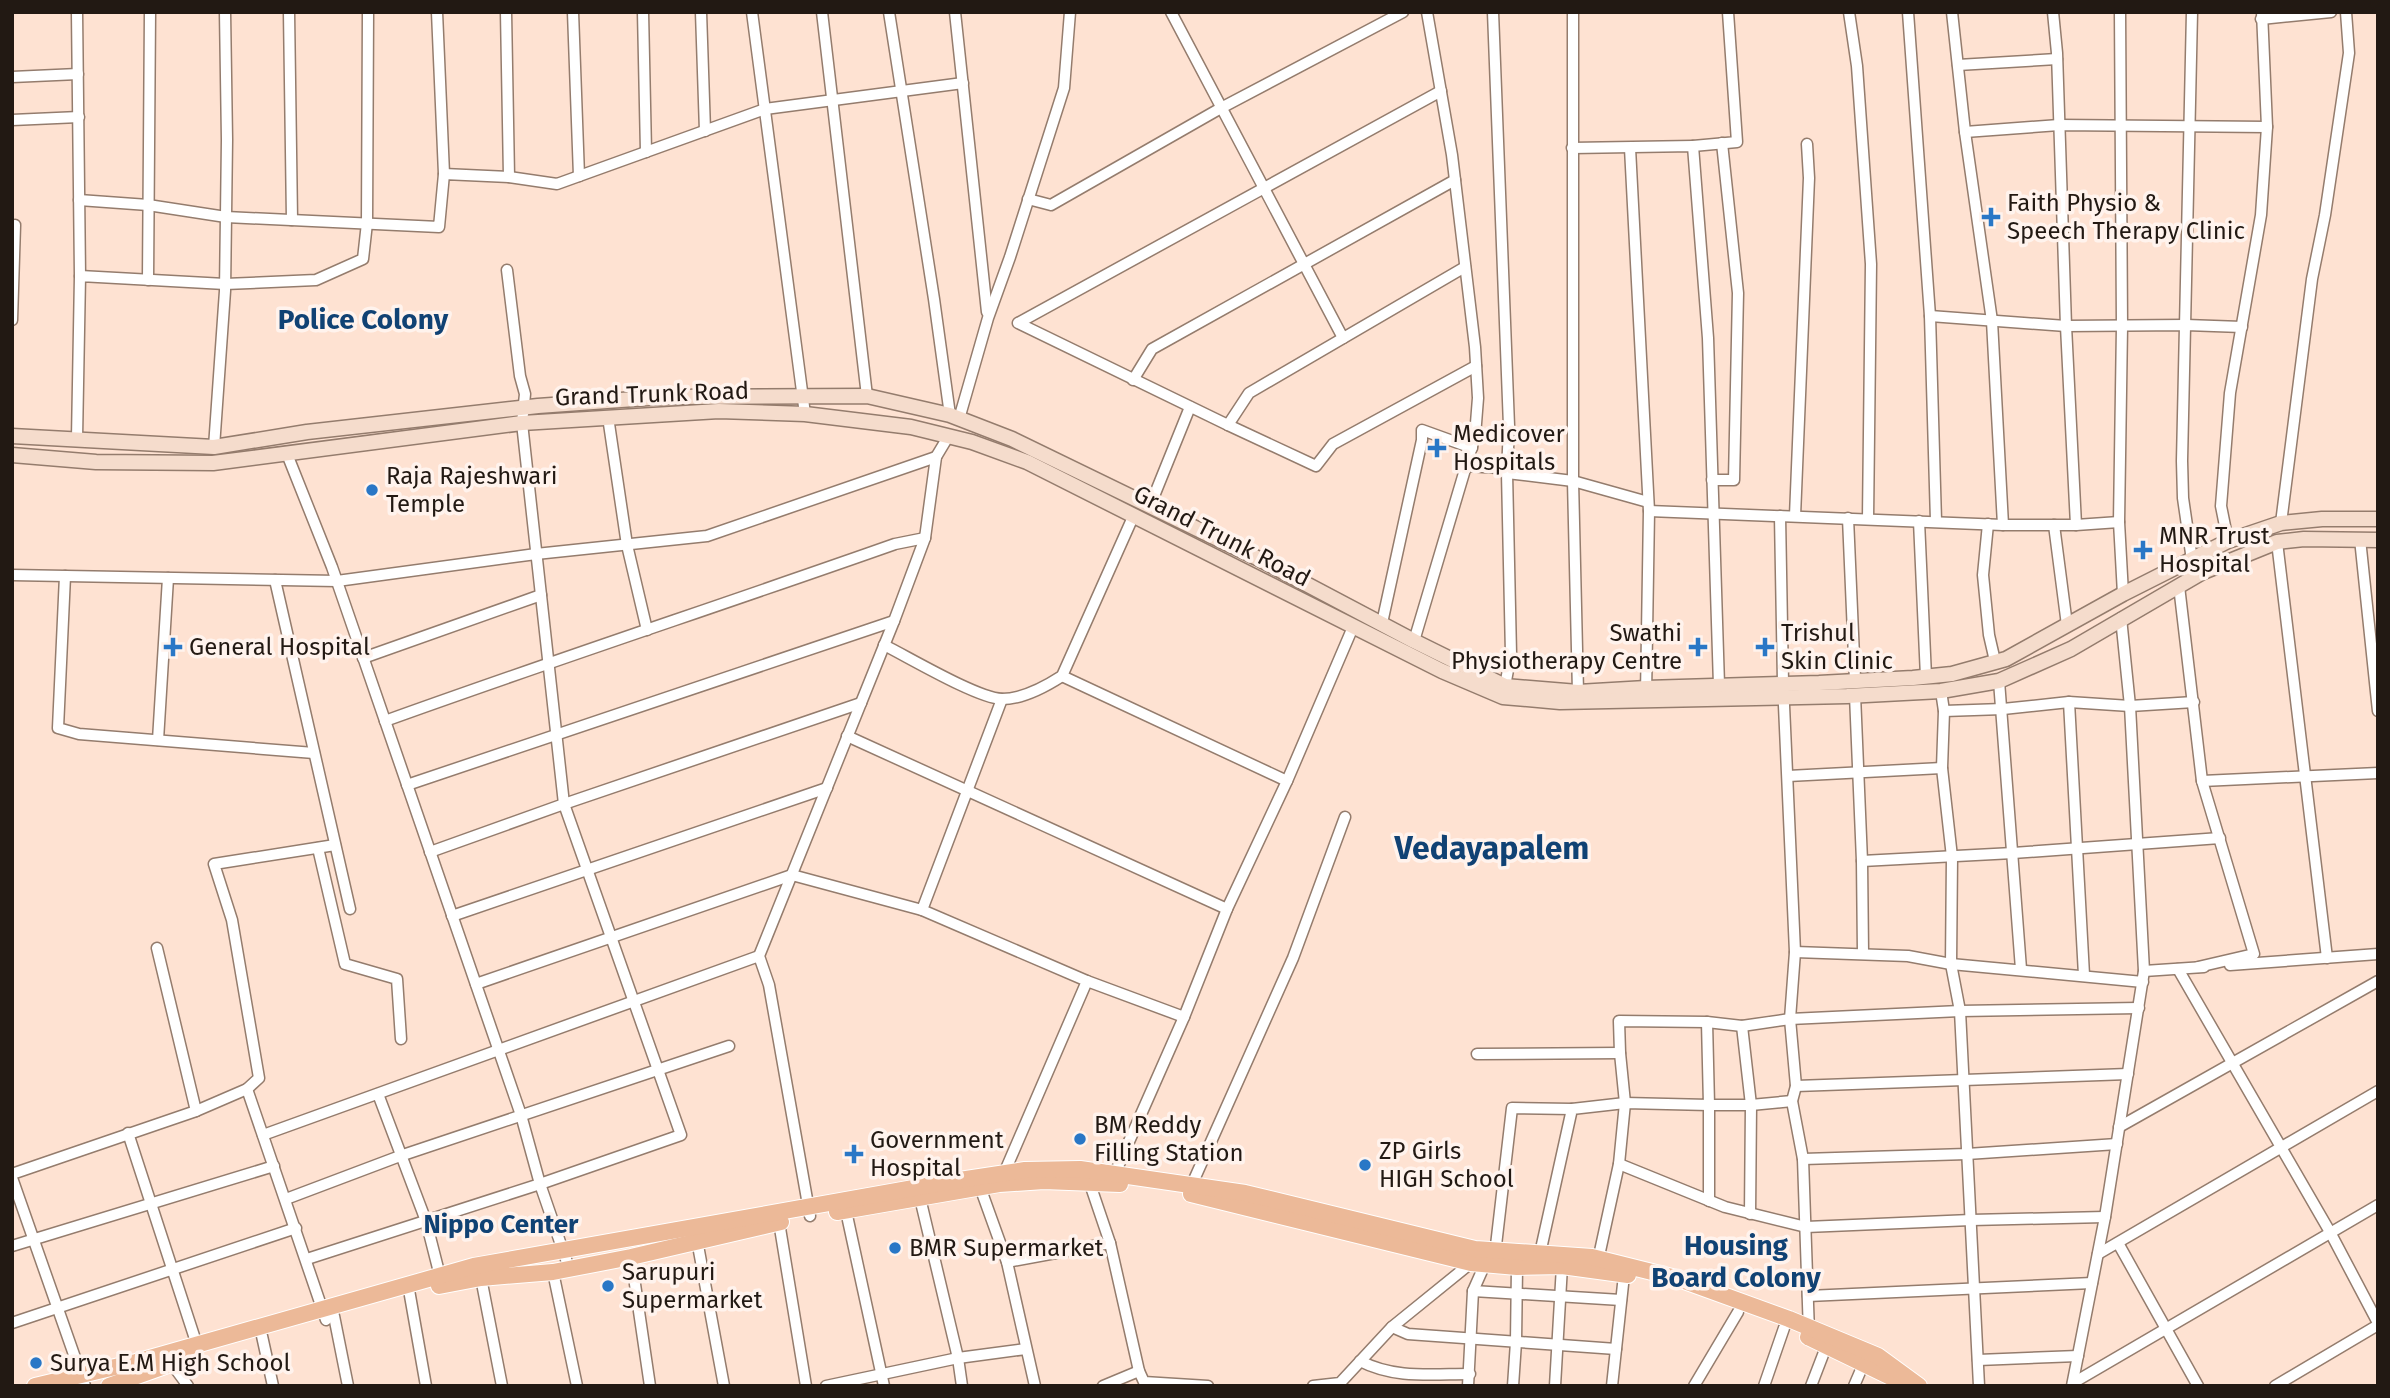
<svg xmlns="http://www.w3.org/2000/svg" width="2390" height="1398" viewBox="0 0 2390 1398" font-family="'Fira Sans',sans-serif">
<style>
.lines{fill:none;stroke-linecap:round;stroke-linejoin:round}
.minor-casing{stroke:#947c6d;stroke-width:13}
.secondary-casing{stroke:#947c6d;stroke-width:17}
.primary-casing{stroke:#fff;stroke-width:18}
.minor{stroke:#fff;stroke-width:10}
.secondary{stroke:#f5dccc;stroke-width:14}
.primary{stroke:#ecb998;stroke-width:16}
.poi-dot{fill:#2977c6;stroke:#fff3ed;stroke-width:2.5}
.labels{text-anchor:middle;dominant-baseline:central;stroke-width:7;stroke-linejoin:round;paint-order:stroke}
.poi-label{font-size:24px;fill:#221913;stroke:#fff3ed;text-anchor:start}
.street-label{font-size:24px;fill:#221913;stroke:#fff3ed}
.neighbourhood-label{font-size:26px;font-weight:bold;fill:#104274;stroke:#fff3ed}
.quarter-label{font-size:28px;font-weight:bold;fill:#104274;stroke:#fff3ed}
.district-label{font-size:32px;font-weight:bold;fill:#104274;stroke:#fff3ed}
</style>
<rect width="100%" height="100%" fill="#fee2d2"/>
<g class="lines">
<g class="minor-casing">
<g id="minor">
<polyline points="77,12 80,276"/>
<polyline points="289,12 292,220"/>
<polyline points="437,12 444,174"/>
<polyline points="506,12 509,177"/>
<polyline points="573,12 579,176"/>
<polyline points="643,12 646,152"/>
<polyline points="701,12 705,131"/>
<polyline points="752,12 805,414"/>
<polyline points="822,12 867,396"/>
<polyline points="889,12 934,299 950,415"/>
<polyline points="955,12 987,312"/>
<polyline points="1171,12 1343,338"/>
<polyline points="1493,12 1509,426 1507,473 1511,654 1505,686"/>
<polyline points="1573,12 1573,481 1578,692"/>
<polyline points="1849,12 1857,66 1871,264 1868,519"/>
<polyline points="1908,12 1930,316 1936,521"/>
<polyline points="1952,12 1965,132 1992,321 2003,525"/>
<polyline points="2053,12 2057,53 2066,326 2076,525"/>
<polyline points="2120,12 2122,326 2119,522 2123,594"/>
<polyline points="2192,12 2182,461 2183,498 2192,560"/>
<polyline points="2261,19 2331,12"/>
<polyline points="1958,65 2057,59"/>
<polyline points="12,77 78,74"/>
<polyline points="12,120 79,117"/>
<polyline points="1965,132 2059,125 2267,127"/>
<polyline points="1693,146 1737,142 1728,12"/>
<polyline points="1572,148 1693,146 1708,338 1719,685"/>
<polyline points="1630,148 1649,511 1646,694"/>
<polyline points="1028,199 1051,205 1221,108 1403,12"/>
<polyline points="79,200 148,205 226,217 439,227 444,174 509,177 557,184 765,109 963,83"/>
<polyline points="1465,267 1249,393 1228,425 1316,466 1333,444 1476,366"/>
<polyline points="148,280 150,12"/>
<polyline points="1930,316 2066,326 2186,325 2242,327"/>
<polyline points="12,320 15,225"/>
<polyline points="1133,380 1152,349 1455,180"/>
<polyline points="608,417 627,545 647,630"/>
<polyline points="959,419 988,318 1010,257 1064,88 1070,12"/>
<polyline points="1228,425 1018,323 1441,91"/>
<polyline points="77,438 80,276 225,284 316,280 363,259 367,223 368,12"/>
<polyline points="214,447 225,291 227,140 225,12"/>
<polyline points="287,454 332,567 521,1115 540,1184 569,1268"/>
<polyline points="1466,466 1500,468 1507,473 1573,481 1648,502"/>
<polyline points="1712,480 1734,480 1738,293 1722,143"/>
<polyline points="1150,506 1190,407"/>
<polyline points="1649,511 2003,525 2076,525 2119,522"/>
<polyline points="1780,516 1783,683 1795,952 1790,1019 1796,1086 1792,1101 1803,1159 1809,1333"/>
<polyline points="1795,516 1809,178 1807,144"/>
<polyline points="1848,518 1855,680"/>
<polyline points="1919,521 1926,677"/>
<polyline points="2281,523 2312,279 2325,215 2349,53 2346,12"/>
<polyline points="1988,524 1983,575 1989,635 1995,661"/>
<polyline points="2054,525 2067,625"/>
<polyline points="2360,539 2378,711"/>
<polyline points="2228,541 2221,506 2230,393 2261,215 2267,127 2262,12"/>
<polyline points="2277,542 2327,958"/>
<polyline points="12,575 337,581 536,554 707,536 936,457"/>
<polyline points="65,576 58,728 79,734 314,753"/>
<polyline points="275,580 350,909"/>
<polyline points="2179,586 2202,781 2254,954 2198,967"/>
<polyline points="1382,623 1422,440 1422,430 1472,448"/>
<polyline points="1414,641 1475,436 1478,398 1475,347 1452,155 1427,12"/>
<path d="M 884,645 C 910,658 977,698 1002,699 C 1023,699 1045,687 1062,676 L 1133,517"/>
<polyline points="363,658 541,595"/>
<polyline points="1062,676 1287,781"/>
<polyline points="1999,681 2021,969"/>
<polyline points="1941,691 1944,711 1942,768 1952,857 1951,964 1960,1011 1979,1386"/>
<polyline points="1855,695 1862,861 1863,953"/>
<polyline points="2069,702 2084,975"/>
<polyline points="1944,711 2003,709 2069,702 2130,706 2194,702"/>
<path d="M 385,721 C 554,660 725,604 895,544 L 925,538"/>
<polyline points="847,736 1227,909"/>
<polyline points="158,740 168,578"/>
<polyline points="1788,776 1942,768"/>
<polyline points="2202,781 2378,773"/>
<polyline points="407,785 894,621"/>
<polyline points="318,848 345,964 397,979 401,1039"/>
<polyline points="430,852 564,804 861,703"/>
<polyline points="1862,861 2013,853 2220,838"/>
<polyline points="452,916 827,788"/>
<polyline points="157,948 196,1111"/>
<polyline points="1795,952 1908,956 1951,964 2143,982"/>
<polyline points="2230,965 2378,954"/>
<polyline points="2178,969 2330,1232 2378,1323"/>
<polyline points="2144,971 2204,967"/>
<polyline points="1087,981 1184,1017"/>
<polyline points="476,984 792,875 922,910"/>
<polyline points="1742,1026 1751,1105 1750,1214"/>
<polyline points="1477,1054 1620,1053"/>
<polyline points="1796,1086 2128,1074"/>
<polyline points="247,1089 326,1320"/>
<polyline points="378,1094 426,1221 441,1280"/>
<polyline points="2119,1127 2378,981"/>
<polyline points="128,1133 197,1345"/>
<polyline points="263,1135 759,956"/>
<polyline points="1803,1159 1967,1154 2117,1144"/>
<polyline points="1619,1164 1725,1207 1806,1227 1971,1220 2105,1217"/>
<polyline points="12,1174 196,1111 247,1089 259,1078 232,920 214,864 335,845"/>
<polyline points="12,1178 85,1386"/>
<polyline points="1002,1178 1087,981 922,910 1002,699"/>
<polyline points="1112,1180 1184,1017 1227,909 1287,781 1353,627"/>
<polyline points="1090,1184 1110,1243 1139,1371 1144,1382 1208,1386"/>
<polyline points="980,1187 1007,1262 1035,1386"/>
<polyline points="1189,1191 1293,958 1345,817"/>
<polyline points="920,1198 958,1358 962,1386"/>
<polyline points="286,1199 400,1156 729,1046"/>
<polyline points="1709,1201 1709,1105 1751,1105 1792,1101"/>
<polyline points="846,1211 884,1386"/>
<polyline points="810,1216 769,985 759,956 894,621 925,538 936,457 948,437"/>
<polyline points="779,1222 806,1386"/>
<polyline points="697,1240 724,1386"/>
<polyline points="2118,1243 2198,1386"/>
<polyline points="12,1246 274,1166"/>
<polyline points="1495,1254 1512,1108 1572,1109"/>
<polyline points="2098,1254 2378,1091"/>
<polyline points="631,1257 650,1386"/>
<polyline points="1539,1258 1572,1109 1625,1103 1709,1105 1707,1022"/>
<polyline points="307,1259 540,1184 681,1135 564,804 522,423 525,394 520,376 507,270"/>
<polyline points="1007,1262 1110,1243"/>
<polyline points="1471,1263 1392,1327 1408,1334 1616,1349"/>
<polyline points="1597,1265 1619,1164 1625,1103 1620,1053 1619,1021 1707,1022 1742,1026 1790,1019 1960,1011 2139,1008"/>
<polyline points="553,1272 577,1386"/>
<polyline points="481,1278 502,1386"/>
<polyline points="409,1290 426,1386"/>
<polyline points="1473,1291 1621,1300"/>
<polyline points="1808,1296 2092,1283"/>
<polyline points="334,1316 348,1386"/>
<polyline points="12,1323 296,1228"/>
<polyline points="262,1336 273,1386"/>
<polyline points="1978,1360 2078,1356"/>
<path d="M 1360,1361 C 1395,1379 1431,1374 1470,1374"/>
<polyline points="171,1363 188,1386"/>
<polyline points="2073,1383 2378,1205"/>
<polyline points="826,1386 958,1358 1026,1349"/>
<polyline points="1103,1386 1139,1371"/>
<polyline points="1313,1386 1340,1383 1392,1327"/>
<polyline points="1468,1386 1473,1291 1485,1264"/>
<polyline points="1513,1386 1516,1342 1517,1267"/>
<polyline points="1555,1386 1562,1266"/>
<polyline points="1612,1386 1624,1275"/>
<polyline points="1694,1386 1738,1312"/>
<polyline points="1764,1386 1784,1328"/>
<polyline points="1811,1386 1826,1347"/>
<polyline points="1854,1386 1863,1365"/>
<polyline points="2072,1386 2105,1217 2144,971 2130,706 2121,618"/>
<polyline points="2275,1386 2378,1325"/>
</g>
</g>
<g class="secondary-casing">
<g id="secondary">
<polyline points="12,436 214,447 307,432 538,406 662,397 867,396 950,415 1012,439 1257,558 1414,641 1505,686 1578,692 1646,688 1819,683 1913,678 1952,674 2006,659 2123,594 2228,541 2281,523 2322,519 2378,519"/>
<polyline points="12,455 96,462 213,463 522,423 719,411 805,414 911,427 972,442 1027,462 1442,671 1503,697 1560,702 1847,696 1941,691 1999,681 2071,649 2203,572 2277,542 2304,539 2378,540"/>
</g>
</g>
<g class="primary-casing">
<g id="primary">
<polyline points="1191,1194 1471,1263 1517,1267 1562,1266 1628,1275"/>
<polyline points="837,1212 999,1184 1044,1181 1120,1184"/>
<polyline points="439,1286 481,1278 553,1272 631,1257 781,1222"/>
<polyline points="1808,1337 1901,1382"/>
<polyline points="35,1386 136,1362 474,1266 953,1181 1025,1170 1080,1169 1245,1193 1475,1249 1592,1257 1676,1278 1789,1319 1878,1356 1919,1386"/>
<polyline points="109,1386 179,1361"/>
</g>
</g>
<use href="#minor" class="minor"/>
<use href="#secondary" class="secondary"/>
<use href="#primary" class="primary"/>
</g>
<g class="poi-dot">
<path d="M1987.5 206.5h7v7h7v7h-7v7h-7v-7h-7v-7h7z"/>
<path d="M1433.5 437.5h7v7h7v7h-7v7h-7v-7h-7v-7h7z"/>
<circle cx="372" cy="490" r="7"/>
<path d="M2139.5 539.5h7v7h7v7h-7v7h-7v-7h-7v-7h7z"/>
<path d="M169.5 636.5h7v7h7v7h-7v7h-7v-7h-7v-7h7z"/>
<path d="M1694.5 636.5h7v7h7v7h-7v7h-7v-7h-7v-7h7z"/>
<path d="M1761.5 636.5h7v7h7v7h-7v7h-7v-7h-7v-7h7z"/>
<circle cx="1080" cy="1139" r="7"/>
<path d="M850.5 1143.5h7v7h7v7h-7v7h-7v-7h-7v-7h7z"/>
<circle cx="1365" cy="1165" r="7"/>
<circle cx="895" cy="1248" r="7"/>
<circle cx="608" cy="1286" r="7"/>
<circle cx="36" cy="1363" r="7"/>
</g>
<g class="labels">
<g class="poi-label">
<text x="2007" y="203">Faith Physio &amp;<tspan x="2007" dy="28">Speech Therapy Clinic</tspan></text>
<text x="1453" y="434">Medicover<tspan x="1453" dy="28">Hospitals</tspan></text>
<text x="386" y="476">Raja Rajeshwari<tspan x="386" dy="28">Temple</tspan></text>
<text x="2159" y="536">MNR Trust<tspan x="2159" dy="28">Hospital</tspan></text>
<text x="1682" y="633" text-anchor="end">Swathi<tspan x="1682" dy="28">Physiotherapy Centre</tspan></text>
<text x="1781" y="633">Trishul<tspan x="1781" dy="28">Skin Clinic</tspan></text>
<text x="189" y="647">General Hospital</text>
<text x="1094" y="1125">BM Reddy<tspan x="1094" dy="28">Filling Station</tspan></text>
<text x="870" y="1140">Government<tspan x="870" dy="28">Hospital</tspan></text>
<text x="1379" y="1151">ZP Girls<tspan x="1379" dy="28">HIGH School</tspan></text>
<text x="909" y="1248">BMR Supermarket</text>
<text x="622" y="1272">Sarupuri<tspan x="622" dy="28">Supermarket</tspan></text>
<text x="50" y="1363">Surya E.M High School</text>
</g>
<g class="street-label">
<text transform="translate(652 394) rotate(-2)">Grand Trunk Road</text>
<text transform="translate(1222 536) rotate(27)">Grand Trunk Road</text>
</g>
<g class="neighbourhood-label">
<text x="501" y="1224">Nippo Center</text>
</g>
<g class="quarter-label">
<text x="363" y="319">Police Colony</text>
<text x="1736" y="1245">Housing<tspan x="1736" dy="32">Board Colony</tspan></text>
</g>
<g class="district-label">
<text x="1492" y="848">Vedayapalem</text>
</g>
</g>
<rect width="2390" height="1398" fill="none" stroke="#221913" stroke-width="28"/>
</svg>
